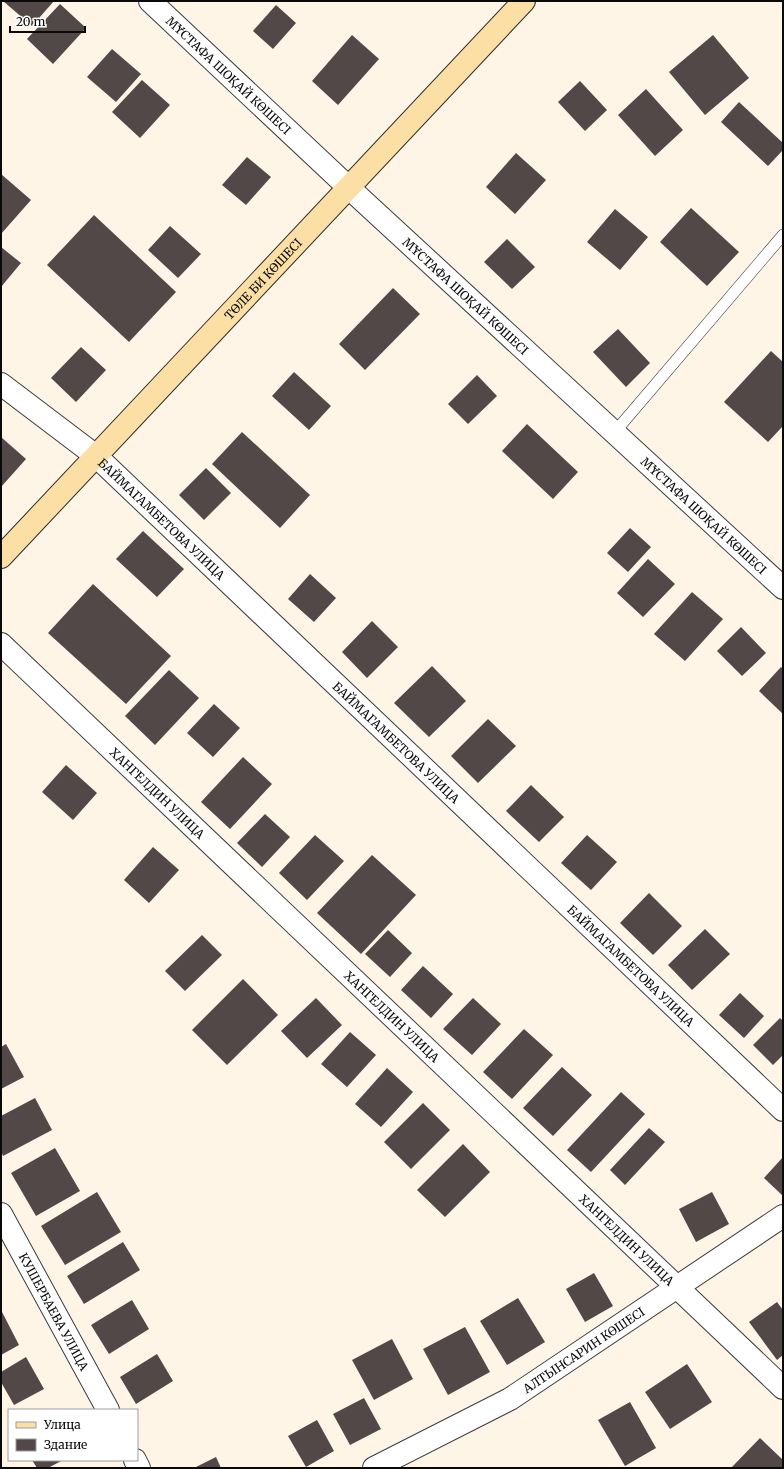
<svg xmlns="http://www.w3.org/2000/svg" width="784" height="1469" viewBox="0 0 784 1469" font-family="Merriweather,serif">
<style>
.building{fill:#514847}
.lines{fill:none;stroke-linecap:round;stroke-linejoin:round}
.lane-casing{stroke:#3c3c3c;stroke-width:12}
.street-casing{stroke:#3c3c3c;stroke-width:24}
.secondary-casing{stroke:#2b2b2b;stroke-width:24}
.lane{stroke:#fff;stroke-width:11}
.street{stroke:#fff;stroke-width:22}
.secondary{stroke:#fbdfa5;stroke-width:22}
.labels{text-anchor:middle;dominant-baseline:central;stroke-width:4;stroke-linejoin:round;paint-order:stroke}
.street-label{font-size:12px;fill:#090909;stroke:#fff}
</style>
<rect width="100%" height="100%" fill="#fef5e7"/>
<g class="building">
<polygon points="3,1 54,1 32,26"/>
<polygon points="60,4 86,28 53,64 27,39"/>
<polygon points="276,5 296,23 273,49 253,31"/>
<polygon points="352,35 379,59 338,105 312,81"/>
<polygon points="713,35 749,78 705,115 669,72"/>
<polygon points="112,49 141,74 116,102 87,77"/>
<polygon points="142,80 170,105 140,138 112,112"/>
<polygon points="580,81 607,110 585,131 558,102"/>
<polygon points="646,89 683,130 655,156 618,115"/>
<polygon points="739,102 783,143 783,150 768,166 721,122"/>
<polygon points="516,153 546,180 515,214 486,187"/>
<polygon points="247,157 271,177 246,205 222,185"/>
<polygon points="1,174 31,200 1,234"/>
<polygon points="691,208 739,252 707,286 660,242"/>
<polygon points="615,209 648,237 620,270 587,242"/>
<polygon points="94,215 176,292 129,342 47,265"/>
<polygon points="170,226 201,254 178,278 148,250"/>
<polygon points="507,239 535,267 512,289 484,262"/>
<polygon points="1,247 21,263 1,287"/>
<polygon points="393,288 420,314 365,370 339,344"/>
<polygon points="618,329 650,363 626,387 593,352"/>
<polygon points="81,347 106,370 76,402 51,378"/>
<polygon points="771,351 783,362 783,426 768,442 724,402"/>
<polygon points="294,372 331,406 309,430 272,396"/>
<polygon points="477,375 497,396 468,424 448,404"/>
<polygon points="527,424 578,472 553,499 502,451"/>
<polygon points="242,432 310,495 280,528 212,464"/>
<polygon points="1,437 26,459 1,487"/>
<polygon points="206,468 231,493 204,520 179,495"/>
<polygon points="630,528 651,547 628,572 607,553"/>
<polygon points="143,531 184,569 157,597 116,559"/>
<polygon points="648,559 675,584 643,617 617,593"/>
<polygon points="310,574 336,598 314,622 288,599"/>
<polygon points="93,584 171,656 126,704 48,633"/>
<polygon points="692,592 723,619 685,661 654,634"/>
<polygon points="372,621 398,647 367,678 342,652"/>
<polygon points="741,627 766,653 742,676 717,651"/>
<polygon points="432,666 466,701 429,737 394,703"/>
<polygon points="781,667 783,669 783,714 759,691"/>
<polygon points="169,670 199,698 155,745 125,716"/>
<polygon points="214,704 240,728 213,757 187,733"/>
<polygon points="488,719 516,746 478,783 451,756"/>
<polygon points="243,757 272,784 230,829 201,802"/>
<polygon points="66,765 97,793 73,820 42,792"/>
<polygon points="531,785 564,817 539,842 506,811"/>
<polygon points="265,814 290,837 262,867 237,843"/>
<polygon points="315,835 344,861 307,900 279,873"/>
<polygon points="587,835 617,862 591,890 561,863"/>
<polygon points="153,847 179,870 149,903 124,880"/>
<polygon points="372,855 416,895 361,954 317,913"/>
<polygon points="649,893 682,926 653,955 620,923"/>
<polygon points="705,929 730,954 692,990 668,965"/>
<polygon points="388,930 412,953 390,977 365,954"/>
<polygon points="202,935 222,955 185,991 165,971"/>
<polygon points="423,966 453,994 431,1018 401,990"/>
<polygon points="243,979 278,1015 227,1065 192,1030"/>
<polygon points="740,993 764,1016 744,1038 719,1015"/>
<polygon points="316,998 342,1025 307,1058 281,1031"/>
<polygon points="473,998 501,1024 472,1055 443,1029"/>
<polygon points="780,1018 783,1021 783,1055 773,1065 753,1045"/>
<polygon points="524,1029 553,1055 512,1099 483,1072"/>
<polygon points="350,1032 376,1055 347,1087 321,1064"/>
<polygon points="6,1044 24,1077 1,1089 1,1047"/>
<polygon points="562,1067 592,1095 553,1136 523,1108"/>
<polygon points="387,1068 413,1092 381,1127 355,1104"/>
<polygon points="621,1092 645,1114 591,1172 567,1150"/>
<polygon points="35,1098 52,1130 3,1156 1,1151 1,1116"/>
<polygon points="423,1103 450,1130 411,1169 384,1142"/>
<polygon points="649,1128 665,1142 625,1185 610,1170"/>
<polygon points="463,1144 490,1172 445,1217 417,1190"/>
<polygon points="55,1148 80,1191 36,1216 11,1173"/>
<polygon points="783,1157 783,1196 764,1178"/>
<polygon points="97,1192 121,1232 65,1265 41,1226"/>
<polygon points="712,1192 729,1224 696,1242 679,1209"/>
<polygon points="123,1242 140,1270 84,1304 67,1276"/>
<polygon points="594,1273 613,1306 585,1322 566,1289"/>
<polygon points="518,1298 545,1342 507,1365 480,1321"/>
<polygon points="132,1300 149,1329 109,1354 91,1325"/>
<polygon points="777,1302 783,1310 783,1355 777,1360 749,1322"/>
<polygon points="1,1310 19,1345 1,1355"/>
<polygon points="465,1327 490,1372 448,1395 423,1349"/>
<polygon points="392,1339 413,1379 374,1400 352,1360"/>
<polygon points="157,1354 173,1381 136,1404 120,1377"/>
<polygon points="26,1357 44,1389 14,1405 1,1382 1,1372"/>
<polygon points="687,1364 712,1402 670,1429 645,1392"/>
<polygon points="364,1398 381,1429 350,1445 333,1414"/>
<polygon points="630,1402 656,1448 625,1466 598,1420"/>
<polygon points="317,1420 334,1451 306,1467 288,1436"/>
<polygon points="760,1438 783,1460 783,1467 731,1468"/>
<polygon points="216,1457 221,1468 194,1468"/>
<polygon points="32,1460 63,1460 48,1468 37,1468"/>
</g>
<g class="lines">
<g class="lane-casing">
<polyline id="lane" points="614,433 783,235"/>
</g>
<g class="street-casing">
<g id="street">
<path id="s1" d="M 150,1 L 348,187 L 783,588"/>
<path id="s2" d="M 1,384 L 96,456 L 783,1110"/>
<path id="s3" d="M 1,644 L 783,1388"/>
<path id="s4" d="M 1,1214 L 108,1410"/>
<polyline points="135,1460 139,1468"/>
<path id="s5" d="M 374,1468 L 510,1399 L 783,1216"/>
</g>
</g>
<g class="secondary-casing">
<g id="secondary">
<path id="s6" d="M 1,557 L 524,1"/>
</g>
</g>
<use href="#lane" class="lane"/>
<use href="#street" class="street"/>
<use href="#secondary" class="secondary"/>
</g>
<g class="labels">
<g class="street-label">
<text stroke="none"><textPath href="#s1" startOffset="108">МҰСТАФА ШОҚАЙ КӨШЕСІ</textPath></text>
<text stroke="none"><textPath href="#s6" startOffset="382">ТӨЛЕ БИ КӨШЕСІ</textPath></text>
<text stroke="none"><textPath href="#s1" startOffset="432">МҰСТАФА ШОҚАЙ КӨШЕСІ</textPath></text>
<text stroke="none"><textPath href="#s1" startOffset="756">МҰСТАФА ШОҚАЙ КӨШЕСІ</textPath></text>
<text stroke="none"><textPath href="#s2" startOffset="210">БАЙМАГАМБЕТОВА УЛИЦА</textPath></text>
<text stroke="none"><textPath href="#s2" startOffset="534">БАЙМАГАМБЕТОВА УЛИЦА</textPath></text>
<text stroke="none"><textPath href="#s3" startOffset="216">ХАНГЕЛДИН УЛИЦА</textPath></text>
<text stroke="none"><textPath href="#s2" startOffset="858">БАЙМАГАМБЕТОВА УЛИЦА</textPath></text>
<text stroke="none"><textPath href="#s3" startOffset="540">ХАНГЕЛДИН УЛИЦА</textPath></text>
<text stroke="none"><textPath href="#s3" startOffset="864">ХАНГЕЛДИН УЛИЦА</textPath></text>
<text stroke="none"><textPath href="#s4" startOffset="111">КУШЕРБАЕВА УЛИЦА</textPath></text>
<text stroke="none"><textPath href="#s5" startOffset="241">АЛТЫНСАРИН КӨШЕСІ</textPath></text>
</g>
</g>
<rect width="784" height="1469" fill="none" stroke="#090909" stroke-width="4"/>
<rect x="8" y="1409" width="130" height="52" fill="#ffffff" stroke="#9d9d9d"/>
<rect x="16" y="1422" width="20" height="6" fill="#fbdfa5" stroke="#9d9d9d"/>
<text x="44" y="1429" font-size="12" fill="#090909">Улица</text>
<rect x="16" y="1439" width="20" height="12" fill="#514847" stroke="#9d9d9d"/>
<text x="44" y="1449" font-size="12" fill="#090909">Здание</text>
<path d="M10 26v6h75v-6" fill="none" stroke="#090909" stroke-width="2"/>
<text x="16" y="26" font-size="12" fill="#090909" stroke="#ffffff" stroke-width="3" paint-order="stroke">20 m</text>
</svg>
